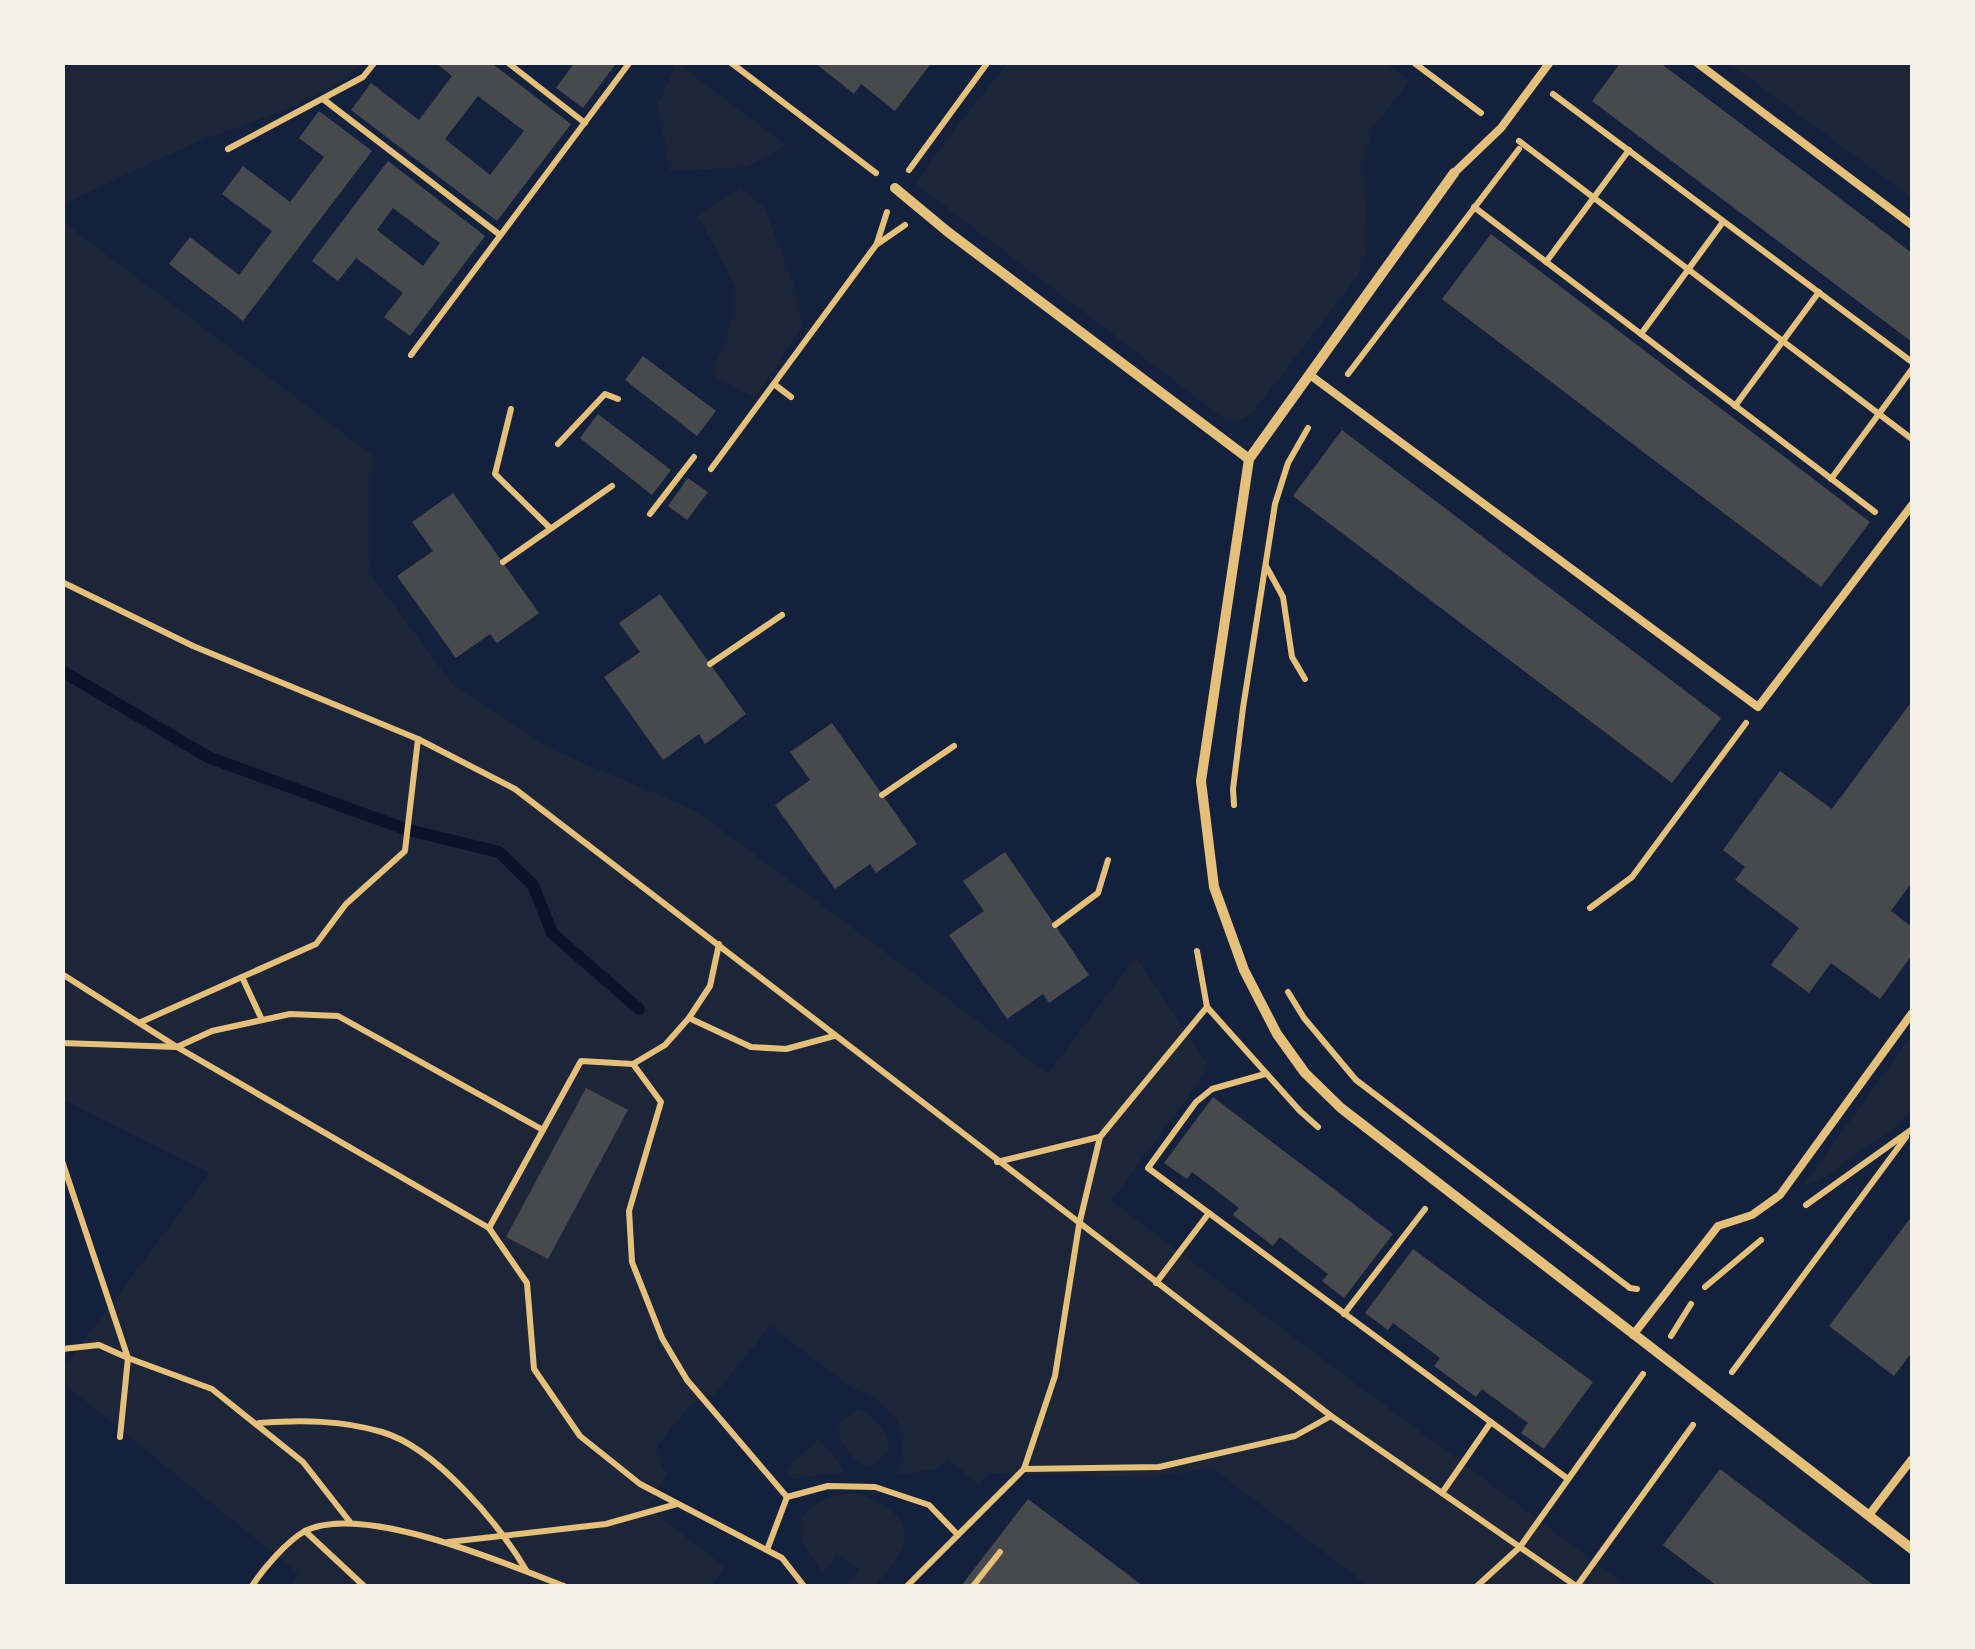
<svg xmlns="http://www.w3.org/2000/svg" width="1975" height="1649" viewBox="0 0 1975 1649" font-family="Barlow,sans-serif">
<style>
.green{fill:#1d2539}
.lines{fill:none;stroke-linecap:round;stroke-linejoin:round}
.stream{stroke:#0b132b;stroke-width:12}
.building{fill:#48494c;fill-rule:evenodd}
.path{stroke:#e5c07b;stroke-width:6}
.service{stroke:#e5c07b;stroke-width:8}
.minor{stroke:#e5c07b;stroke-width:10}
</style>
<rect width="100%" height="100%" fill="#14213d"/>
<g class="green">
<path d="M 63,62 L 361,62 L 361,63 C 329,101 242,124 195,143 C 153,161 111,182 69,202 L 63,209 Z"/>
<polygon points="1384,62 1410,81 1372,128 1363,161 1367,245 1357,277 1252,413 1238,421 1227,421 916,184 953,131 1008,63"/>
<polygon points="677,63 786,145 747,167 670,171 658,105"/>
<polygon points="1729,63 1912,63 1912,198"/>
<polygon points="740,187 765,209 799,301 801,327 755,398 712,375 733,317 735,286 698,216"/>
<path d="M 63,222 L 372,455 L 369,572 L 453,685 L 553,750 L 696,811 L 1048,1074 L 1136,957 L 1209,1068 L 1111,1201 L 1627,1586 L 1369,1586 L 1212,1468 L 1152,1477 L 990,1473 L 979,1485 L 947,1458 L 936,1470 L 898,1474 C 909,1445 904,1416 875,1399 C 865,1393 856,1391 847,1384 C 821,1364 796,1345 770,1326 L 715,1394 L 689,1406 L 658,1445 L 661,1466 L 667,1473 L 648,1508 L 725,1567 L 711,1586 L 290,1586 L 298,1573 L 63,1383 L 63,1368 L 210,1173 L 62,1099 Z"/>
<polygon points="1912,1035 1912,1108 1903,1121 1820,1180 1803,1186"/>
<path d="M 858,1409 C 876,1418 888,1430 889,1451 L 869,1467 C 850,1459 841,1445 837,1425 Z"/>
<polygon points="818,1440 836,1458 843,1472 793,1479 787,1474 788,1467"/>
<path d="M 852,1493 C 875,1496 913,1516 903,1545 C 898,1560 884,1574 875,1586 L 846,1586 L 860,1569 L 837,1554 L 823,1572 C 786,1529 794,1502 852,1493 Z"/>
</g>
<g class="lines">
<polyline class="stream" points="62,671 208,757 405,829 499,852 533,885 552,933 639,1009"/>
</g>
<g class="building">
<path d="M 435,62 L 490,62 L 571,124 L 497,221 L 351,110 L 371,83 L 419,120 L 452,76 ZM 478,96 L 524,131 L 490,175 L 445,139 Z"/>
<polygon points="575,62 617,62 583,108 556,88"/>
<polygon points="814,62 932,62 895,111 861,84 854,94"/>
<polygon points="1621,62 1659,62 1912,253 1912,342 1592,101"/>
<polygon points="319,111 372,151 243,321 169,264 190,237 239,275 272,231 222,194 243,166 290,202 324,157 299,138"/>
<path d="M 388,161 L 485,236 L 410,336 L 384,317 L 403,293 L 356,258 L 338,281 L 312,261 ZM 393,208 L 440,243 L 423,266 L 377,230 Z"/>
<polygon points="1491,234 1870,522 1821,587 1442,299"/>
<polygon points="643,356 716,411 697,436 625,380"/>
<polygon points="598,414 671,470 652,495 580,438"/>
<polygon points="1342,430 1721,718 1672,783 1293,496"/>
<polygon points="688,478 708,492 687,520 668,506"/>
<polygon points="453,493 539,613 497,643 490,634 456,658 397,576 433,551 412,522"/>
<polygon points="660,594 746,714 705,744 699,734 663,760 604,677 640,652 619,623"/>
<polygon points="1912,701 1912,882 1891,911 1912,927 1912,955 1880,999 1831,963 1809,993 1771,965 1799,928 1735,880 1745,867 1723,850 1780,771 1832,809"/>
<polygon points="832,723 917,844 876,873 870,864 835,889 775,805 810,780 790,752"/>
<polygon points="1005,852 1089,975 1049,1003 1043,994 1007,1019 949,935 984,911 963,881"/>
<polygon points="586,1088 628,1110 548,1259 506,1237"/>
<polygon points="1213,1097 1393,1234 1344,1298 1322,1281 1328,1274 1280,1237 1273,1246 1233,1215 1239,1208 1192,1172 1187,1179 1164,1163"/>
<polygon points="1912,1216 1912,1352 1894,1376 1829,1326"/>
<polygon points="1413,1249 1593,1382 1544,1449 1521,1433 1528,1423 1482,1389 1476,1397 1434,1366 1440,1358 1393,1323 1388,1330 1365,1313"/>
<polygon points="1720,1469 1875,1586 1717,1586 1663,1545"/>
<polygon points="1028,1499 1143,1586 961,1586"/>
</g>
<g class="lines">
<g class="path">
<polyline points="507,62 585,123"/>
<polyline points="730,62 876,173"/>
<polyline points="1413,62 1481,113"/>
<polyline points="1553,94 1912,362"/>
<polyline points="323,99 500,235"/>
<polyline points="1519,141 1912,439"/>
<polyline points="228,149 363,77 375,62"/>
<polyline points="909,170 988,62"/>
<polyline points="1474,207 1875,512"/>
<polyline points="877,243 887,212"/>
<polyline points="1546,262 1629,150"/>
<polyline points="1641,334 1723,222"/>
<polyline points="411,355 630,62"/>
<polyline points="1348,374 1519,149"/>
<polyline points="774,384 791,397"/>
<polyline points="1735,406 1819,292"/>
<polyline points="511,409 495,474 549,527"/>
<polyline points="558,444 605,394 618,399"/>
<polyline points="711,469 876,245 905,225"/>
<polyline points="1831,479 1912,369"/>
<polyline points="650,514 694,457"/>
<polyline points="503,562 612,486"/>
<polyline points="1266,566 1283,597 1292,657 1305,679"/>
<polyline points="62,582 193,646 418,739 515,789 1331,1416 1576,1586"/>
<polyline points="710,664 782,615"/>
<polyline points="882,795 954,746"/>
<polyline points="1234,805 1233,789 1243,708 1275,504 1288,463 1308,428"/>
<polyline points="1590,908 1632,877 1746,723"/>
<polyline points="1055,925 1098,893 1108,860"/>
<polyline points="1197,951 1207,1007"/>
<polyline points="62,974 177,1047 489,1228 527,1283 534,1369 580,1436 640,1484 782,1558 804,1586"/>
<polyline points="242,977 262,1020"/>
<polyline points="1288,992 1304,1018 1356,1080 1630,1288 1637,1289"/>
<polyline points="689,1018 751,1047 786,1049 834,1036"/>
<polyline points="141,1022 316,944 346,904 405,851 418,739"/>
<polyline points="62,1043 177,1047 212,1031 290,1014 338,1016 543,1130"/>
<polyline points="633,1064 661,1102 629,1211 632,1262 662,1338 687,1380 787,1497"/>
<polyline points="1265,1074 1212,1089 1196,1102 1148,1168 1568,1479"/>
<polyline points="62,1161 128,1358 212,1389 303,1462 350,1522"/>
<polyline points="997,1162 1099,1137"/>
<polyline points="1806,1205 1911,1130"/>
<polyline points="489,1228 581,1061 633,1064 665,1045 689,1018 710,986 719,944"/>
<polyline points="1156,1283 1209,1213"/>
<polyline points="1705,1287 1761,1240"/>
<polyline points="1344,1314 1425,1209"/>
<polyline points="1671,1336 1691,1304"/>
<polyline points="62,1349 99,1345 128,1358 120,1437"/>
<polyline points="1732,1372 1906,1137"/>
<path d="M 259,1423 C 301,1420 341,1420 382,1432 C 436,1448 498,1523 526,1570"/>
<polyline points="1024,1469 1159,1467 1295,1436 1331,1416"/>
<polyline points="1442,1493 1491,1422"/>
<polyline points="305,1531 364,1586"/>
<polyline points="448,1542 606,1524 677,1504"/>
<polyline points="767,1550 787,1497 828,1486 875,1487 929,1505 958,1535"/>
<path d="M 252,1586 C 263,1569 287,1541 305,1531 C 363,1502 506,1564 564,1586"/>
<polyline points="907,1586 1024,1469 1055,1376 1079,1225 1100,1137 1207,1007 1300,1111 1318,1127"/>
<polyline points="973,1586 1000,1552"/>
<polyline points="1477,1586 1520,1547 1643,1374"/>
<polyline points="1577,1586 1693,1425"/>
</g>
<g class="service">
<polyline points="1696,62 1912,225"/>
<polyline points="1454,173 1501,128 1550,62"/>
<polyline points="1310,375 1758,707 1912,505"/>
<polyline points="1633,1335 1718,1226 1752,1215 1780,1195 1912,1013"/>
<polyline points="1869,1515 1912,1459"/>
</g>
<g class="minor">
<polyline points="1454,173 1249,459 1201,781 1214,887 1244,970 1277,1034 1305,1073 1341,1108 1912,1549"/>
<polyline points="895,188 948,232 1249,459"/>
</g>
</g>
<rect width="1975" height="1649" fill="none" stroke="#f6f1e7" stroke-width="130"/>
</svg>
